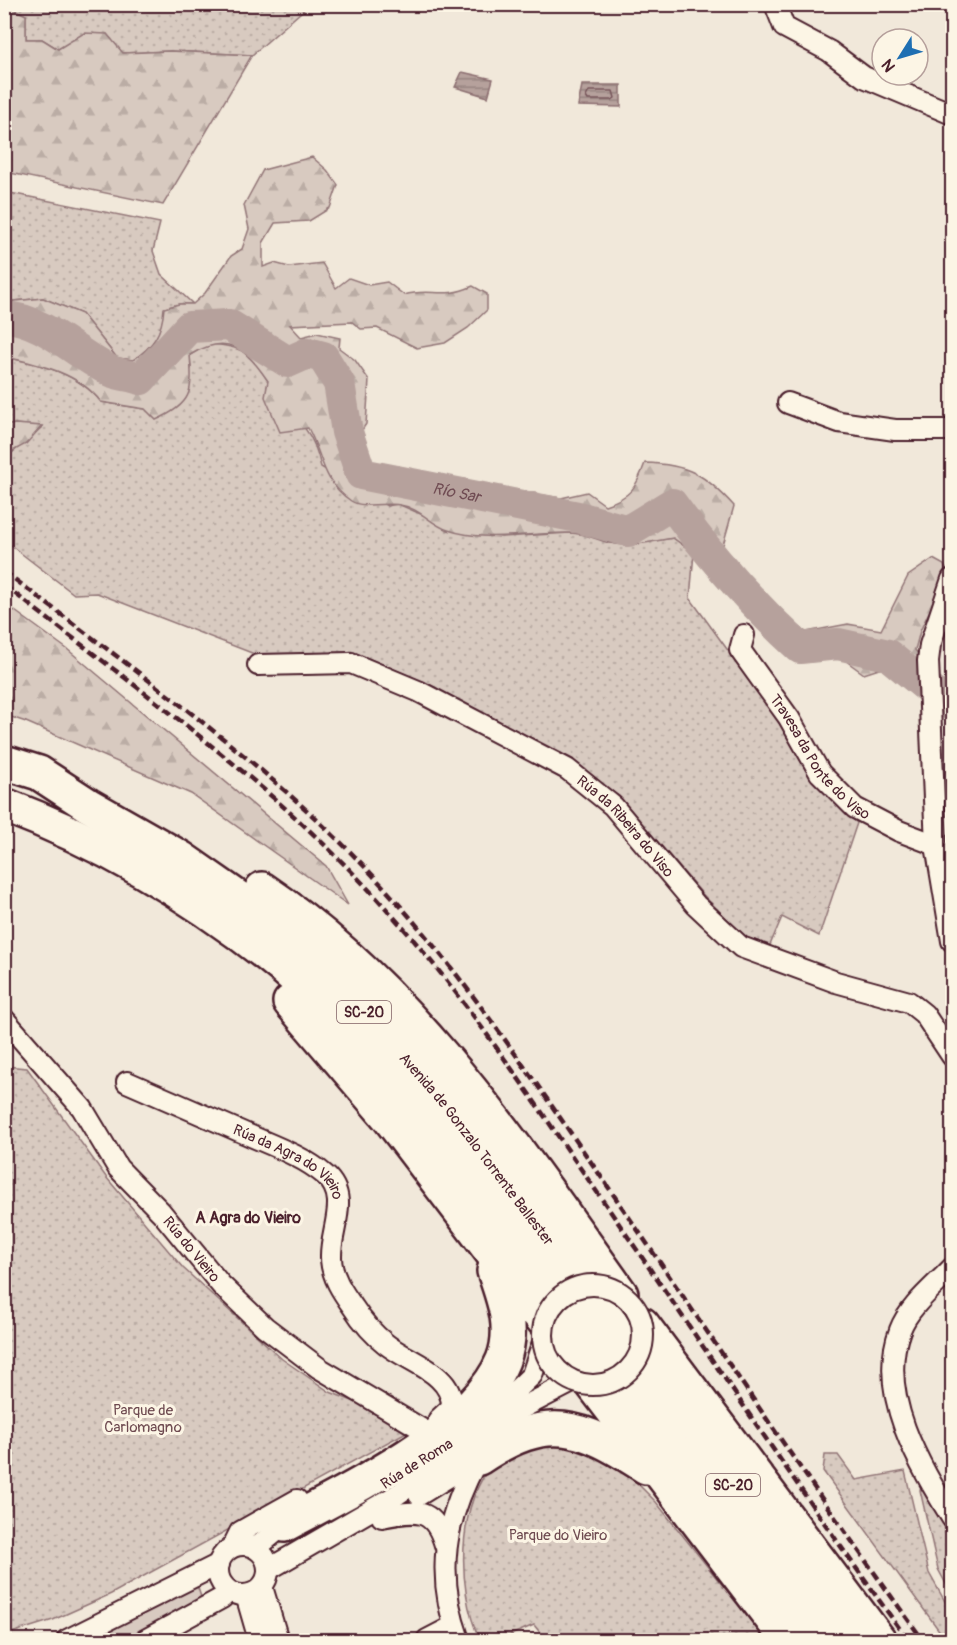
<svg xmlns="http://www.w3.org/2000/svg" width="957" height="1645" viewBox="0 0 957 1645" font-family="Pangolin,sans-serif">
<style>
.grass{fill:url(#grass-dots);stroke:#917476;stroke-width:1.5}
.forest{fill:url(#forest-firs);stroke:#917476;stroke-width:1.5}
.garden{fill:#d8cac0;stroke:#917476;stroke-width:1.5}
.water{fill:url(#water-rules);stroke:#8b6d6f;stroke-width:1.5}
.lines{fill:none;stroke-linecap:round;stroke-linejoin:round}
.shore{stroke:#755358;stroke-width:1.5}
.river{stroke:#b6a19c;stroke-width:32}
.street-casing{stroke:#4a1f2b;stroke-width:24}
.highway-casing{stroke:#4a1f2b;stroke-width:38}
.street{stroke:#fcf5e5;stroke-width:20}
.highway{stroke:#fcf5e5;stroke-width:33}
.rail{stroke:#4a1f2b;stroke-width:4.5;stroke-dasharray:9 4.5;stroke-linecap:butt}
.street-bridge-casing{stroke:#4a1f2b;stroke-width:24;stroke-linecap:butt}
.street-bridge{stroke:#fcf5e5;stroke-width:20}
.labels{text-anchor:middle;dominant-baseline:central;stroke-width:6;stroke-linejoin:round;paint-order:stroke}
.shield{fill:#fcf5e5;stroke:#7f5f63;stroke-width:1.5}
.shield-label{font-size:14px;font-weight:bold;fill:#4a1f2b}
.street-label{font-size:15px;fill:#4a1f2b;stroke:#fcf5e5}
.park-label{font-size:15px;fill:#6e4a50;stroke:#fcf5e5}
.water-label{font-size:16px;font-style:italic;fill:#704c53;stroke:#fcf5e5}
.neighbourhood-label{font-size:16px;font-weight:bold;fill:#4a1f2b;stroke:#fcf5e5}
</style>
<defs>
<pattern id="grass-dots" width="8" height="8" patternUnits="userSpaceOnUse" patternTransform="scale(1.5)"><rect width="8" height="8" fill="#d8cac0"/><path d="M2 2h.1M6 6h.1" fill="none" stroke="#bbada5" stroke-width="1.8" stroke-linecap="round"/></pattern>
<pattern id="forest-firs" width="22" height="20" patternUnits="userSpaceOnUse" patternTransform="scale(1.5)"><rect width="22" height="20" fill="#d8cac0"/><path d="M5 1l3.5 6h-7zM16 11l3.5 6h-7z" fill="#bbada5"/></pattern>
<pattern id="water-rules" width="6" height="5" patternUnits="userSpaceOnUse" patternTransform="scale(1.5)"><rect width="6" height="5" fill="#b6a19c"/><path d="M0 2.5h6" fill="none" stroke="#96837f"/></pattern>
</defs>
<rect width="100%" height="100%" fill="#f1e8da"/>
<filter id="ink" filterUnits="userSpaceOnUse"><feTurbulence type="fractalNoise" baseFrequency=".0167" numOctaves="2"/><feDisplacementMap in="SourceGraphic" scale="12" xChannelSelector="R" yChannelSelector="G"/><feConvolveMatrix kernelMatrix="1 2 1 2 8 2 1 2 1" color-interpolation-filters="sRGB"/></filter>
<g filter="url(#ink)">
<g class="grass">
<polygon points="5,5 5,4 309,5 252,55 170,51 122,53 107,34 58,49 42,39 26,39 26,15"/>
<path d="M 5,192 L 160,223 L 153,251 L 161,274 L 193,304 L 179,304 L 165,308 C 162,333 154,346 133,360 L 117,358 L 82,314 L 43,298 L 5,302 Z"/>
<path d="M 208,344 C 244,346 248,352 268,381 L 266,397 C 298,421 312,425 321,467 L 387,506 L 398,504 L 466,534 L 502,537 L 570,533 L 592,535 L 609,543 L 632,544 L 673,538 L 694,553 L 690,598 L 774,714 L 808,773 L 857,823 L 819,936 L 782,917 L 770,945 L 745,937 L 705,897 L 619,796 L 419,680 L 354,652 L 257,655 L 97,593 L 74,594 L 5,541 L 5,455 L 13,452 L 42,427 L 15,424 L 5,426 L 5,357 C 39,364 79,373 101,402 L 145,409 L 191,369 L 190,355 Z"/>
<polygon points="5,1066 27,1068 106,1177 183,1268 282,1359 330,1392 410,1424 412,1429 111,1594 53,1620 5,1635"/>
<path d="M 564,1439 L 617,1463 L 656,1502 L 766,1640 L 546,1640 L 534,1625 L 499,1640 L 480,1640 C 455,1590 454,1482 510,1451 C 524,1443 548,1442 564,1439 Z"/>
<polygon points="825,1455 838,1455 856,1480 905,1471 929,1573 952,1614 952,1640 946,1640 823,1471"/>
<polygon points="923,1479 952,1529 952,1595 938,1569 920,1490"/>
</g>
<g class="forest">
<polygon points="5,5 26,15 26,39 42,39 58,49 84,33 107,34 123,53 170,51 252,55 163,205 5,172"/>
<path d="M 312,157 L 327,170 L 338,185 L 330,208 L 309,221 L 275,223 L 263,243 L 263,267 L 274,263 L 289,267 L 322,263 L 336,288 L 349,278 L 369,285 L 387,282 L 404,295 C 432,287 442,300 473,286 L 487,294 L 487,310 L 468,328 L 445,343 L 417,348 L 377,328 L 361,329 L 352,322 L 290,325 L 301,337 L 317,333 L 340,338 L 339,348 L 355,360 L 369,380 L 366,424 L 356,439 L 368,466 L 561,498 L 587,492 L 605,505 C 631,497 636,488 645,463 C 688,464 706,475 734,506 L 721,552 L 772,605 L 806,632 L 848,624 L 881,630 L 908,576 L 933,559 L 944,565 L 947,574 L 920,631 L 915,650 L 940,680 L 952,684 L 952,713 C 928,705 909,686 890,670 L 879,669 L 864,674 L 835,653 L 796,655 L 782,650 L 694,553 L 673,538 C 653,541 630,548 610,543 C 595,540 587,533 570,533 C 530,532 487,543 448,530 C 430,524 420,508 400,505 C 388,502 363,509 351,501 C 320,479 324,457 308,428 L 280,432 L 265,397 L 268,381 C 246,348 228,332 190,355 C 193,392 192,404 156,420 L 145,409 L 101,402 C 79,373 39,364 5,357 L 5,302 L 43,298 L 82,314 L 117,358 L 133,360 C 154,346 162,333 164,308 L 179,304 L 193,304 L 205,293 L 231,256 L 242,249 L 249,229 L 244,205 L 263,170 Z"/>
<polygon points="15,424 42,426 26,444 5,455 5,426"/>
<polygon points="4,603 67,649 326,866 348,905 191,794 26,722 5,715"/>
</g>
<polygon class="garden" points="196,1582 202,1600 125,1640 84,1640"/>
<g class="water">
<polygon points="462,72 493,79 488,97 455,87"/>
<polygon points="582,85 621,85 621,107 578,106"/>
</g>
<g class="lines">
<polygon class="shore" points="589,91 613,91 615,98 612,100 588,100 586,97"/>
<path class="river" id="s1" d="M 4,317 C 46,319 77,356 113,372 C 122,375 132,376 141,379 L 189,327 L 229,325 L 288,362 L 308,353 L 323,357 L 339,383 L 347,432 L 361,474 L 578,517 L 628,531 L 672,504 C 710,557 752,604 800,648 L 838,644 L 888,655 L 945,702 L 952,705"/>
<g class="street-casing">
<g id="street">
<polyline points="775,4 784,27 829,51 864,77 952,114"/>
<polyline points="788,403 839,422 895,430 952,430"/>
<polyline points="952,579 930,645 928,661 936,845 952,941"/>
<path id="s2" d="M 744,635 L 740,650 L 789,718 L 820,773 L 855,808 L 899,831 L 936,845"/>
<path id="s3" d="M 258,665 L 351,663 L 418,691 L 567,769 L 613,806 L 696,905 L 741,947 L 836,982 L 909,1002 L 924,1014 L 952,1056"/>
<path id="s4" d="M 4,1019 L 82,1108 L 118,1168 L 161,1212 L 221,1285 L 265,1327 L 319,1368 L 425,1431"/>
<path id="s5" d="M 127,1082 C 166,1099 205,1116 244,1133 C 271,1145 303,1156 325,1175 C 351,1198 330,1229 331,1257 C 331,1276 343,1293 353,1307 C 362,1321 373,1334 386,1344 C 408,1362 453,1373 452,1407 L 439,1419"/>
<path d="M 952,1268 C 935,1286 909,1306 900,1330 C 876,1394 920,1466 952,1518"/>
<polyline points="453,1441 507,1399 532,1375 544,1339"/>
<polyline points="419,1495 479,1458"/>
<path d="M 382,1517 C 416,1510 434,1507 445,1545"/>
<circle cx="243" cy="1570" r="25"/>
<polyline points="233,1546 240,1532 297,1500"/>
<polyline points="256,1548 284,1525 295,1523"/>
<polyline points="269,1569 392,1498 516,1411 574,1381"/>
<polyline points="262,1587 278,1640"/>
<polyline points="246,1595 259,1640"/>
<polyline points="67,1640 219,1564"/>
<polyline points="145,1640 222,1598 229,1591"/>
<polyline points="427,1640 454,1626"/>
<path d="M 459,1640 C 435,1574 444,1521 477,1460"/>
</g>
</g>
<g class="highway-casing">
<g id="highway">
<path id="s6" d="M 4,762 L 39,773 L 88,805 L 181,858 L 264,916 L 331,974 L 444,1103 L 851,1640"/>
<path d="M 4,805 C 99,841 190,894 269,956 C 315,992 355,1039 394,1083 L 819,1640"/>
<path d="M 262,889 C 413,991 517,1149 621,1294"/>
<polyline points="290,1002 389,1118 788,1640"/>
<polyline points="642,1324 879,1640"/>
<path d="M 479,1458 C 548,1412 580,1424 646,1467"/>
<path d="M 284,1525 C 349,1490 475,1430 503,1360 C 515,1329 504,1300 494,1271"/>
</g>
</g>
<use href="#street" class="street"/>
<use href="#highway" class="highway"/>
<g class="rail">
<path d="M 4,571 C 126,665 256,754 363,865 C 450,956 521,1062 593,1165 C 703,1324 809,1485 923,1640"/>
<path d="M 4,585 C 137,689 278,786 390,913 C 462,993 522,1084 583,1172 C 692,1328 796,1487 908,1640"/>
</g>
<g class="street-bridge-casing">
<circle id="street-bridge" cx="593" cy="1335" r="50"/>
</g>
<use href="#street-bridge" class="street-bridge"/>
</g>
</g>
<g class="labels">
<g class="shield">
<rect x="337" y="1001" width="54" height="22" rx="4.5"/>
<rect x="706" y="1474" width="54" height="22" rx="4.5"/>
</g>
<g class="shield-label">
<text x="364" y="1012">SC-20</text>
<text x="733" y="1485">SC-20</text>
</g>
<g class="street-label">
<text stroke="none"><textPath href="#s2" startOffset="150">Travesa da Ponte do Viso</textPath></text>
<text stroke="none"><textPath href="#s3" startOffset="416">Rúa da Ribeira do Viso</textPath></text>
<text stroke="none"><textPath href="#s6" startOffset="620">Avenida de Gonzalo Torrente Ballester</textPath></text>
<text stroke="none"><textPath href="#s5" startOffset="182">Rúa da Agra do Vieiro</textPath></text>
<text stroke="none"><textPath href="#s4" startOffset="298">Rúa do Vieiro</textPath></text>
<text transform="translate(417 1464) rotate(-32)">Rúa de Roma</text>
</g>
<g class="park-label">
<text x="143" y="1410">Parque de<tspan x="143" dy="17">Carlomagno</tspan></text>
<text x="558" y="1535">Parque do Vieiro</text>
</g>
<g class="water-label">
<text stroke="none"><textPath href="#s1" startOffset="592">Río Sar</textPath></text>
</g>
<g class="neighbourhood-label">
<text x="248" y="1218">A Agra do Vieiro</text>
</g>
</g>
<rect width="957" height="1645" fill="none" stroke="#fcf5e5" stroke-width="24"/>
<rect x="12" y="12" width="933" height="1621" fill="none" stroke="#4a1f2b" stroke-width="2" filter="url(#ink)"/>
<g transform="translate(900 57) rotate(233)"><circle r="28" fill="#fcf5e5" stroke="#b59f9b" stroke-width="1.5"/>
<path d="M0-4.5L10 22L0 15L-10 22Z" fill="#1f6fb2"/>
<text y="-9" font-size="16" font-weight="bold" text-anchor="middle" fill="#4a1f2b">N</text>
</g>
</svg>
